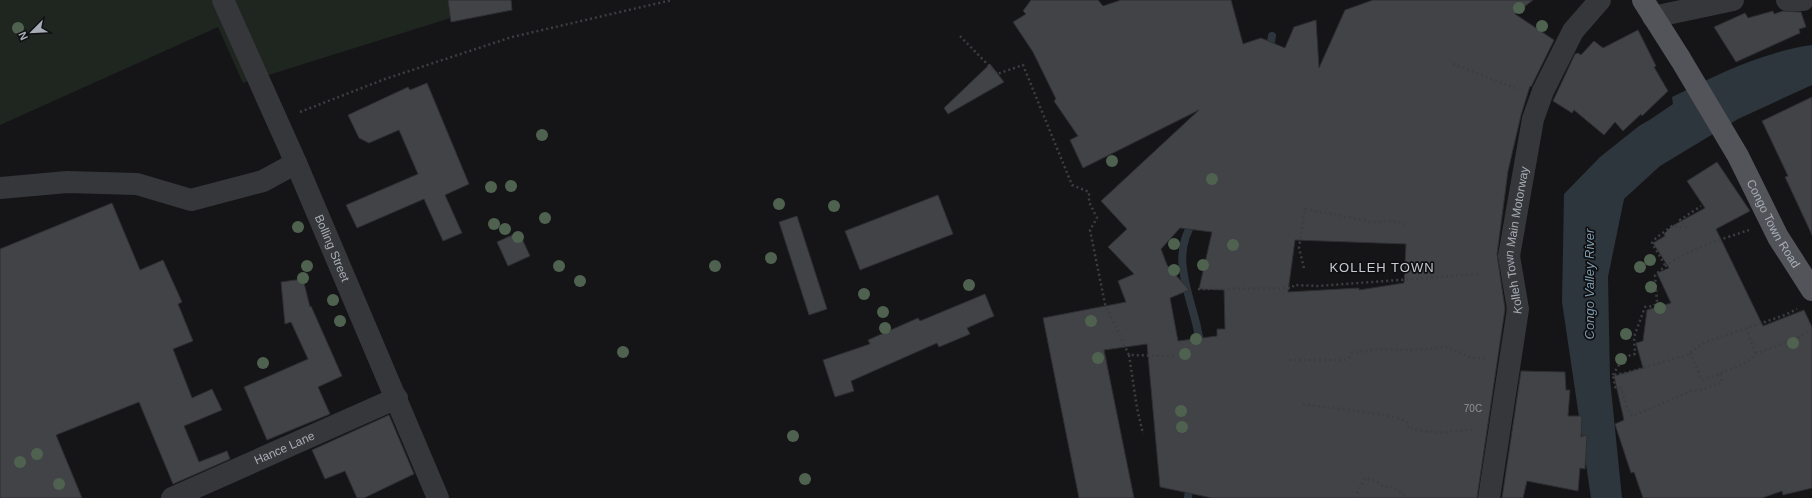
<svg xmlns="http://www.w3.org/2000/svg" width="1812" height="498" viewBox="0 0 1812 498" font-family="Helvetica,sans-serif">
<style>
.green{fill:#1f2620}
.water{fill:#2d363c}
.lines{fill:none;stroke-linecap:round;stroke-linejoin:round}
.stream{stroke:#2d363c;stroke-width:8}
.building{fill:#414347;stroke:#2f2f33;fill-rule:evenodd}
.path{stroke:#3c3e42;stroke-width:2.5;stroke-dasharray:2 3;stroke-linecap:butt}
.minor{stroke:#36373b;stroke-width:22}
.major{stroke:#52545a;stroke-width:22}
.tree{fill:#4f6250}
.labels{text-anchor:middle;dominant-baseline:central;stroke-width:3.5;stroke-linejoin:round;paint-order:stroke}
.number-label{font-size:10px;fill:#8e929a}
.street-label{font-size:12px;fill:#a7adb6;stroke:#101012}
.neighbourhood-label{font-size:13px;letter-spacing:1px;fill:#c8cbd3;stroke:#101012}
.water-label{font-size:13px;font-style:italic;fill:#7f9db1;stroke:#101012}
</style>
<rect width="100%" height="100%" fill="#151517"/>
<polygon class="green" points="0,0 508,0 243,83 218,27 0,125"/>
<path class="water" d="M 1812,45 L 1812,85 L 1738,119 L 1660,166 L 1624,199 L 1608,277 L 1610,379 L 1622,498 L 1591,498 L 1562,302 L 1564,194 L 1600,157 L 1639,126 L 1651,119 L 1673,104 L 1672,97 C 1716,75 1762,52 1812,45 Z"/>
<g class="lines">
<g class="stream">
<polyline points="1269,53 1272,36"/>
<path d="M 1194,221 C 1170,254 1189,292 1197,327 C 1198,334 1201,341 1200,348"/>
<polyline points="1188,498 1190,483"/>
</g>
</g>
<g class="building">
<polygon points="448,0 511,0 512,10 451,22"/>
<path d="M 1031,0 L 1098,0 L 1103,6 L 1121,0 L 1231,0 L 1243,44 L 1261,38 L 1285,48 L 1294,27 L 1316,20 L 1319,68 L 1345,10 L 1373,0 L 1533,0 L 1515,14 L 1554,40 L 1531,87 L 1530,86 L 1521,115 L 1508,171 L 1497,254 L 1505,309 L 1477,498 L 1212,498 L 1160,487 L 1147,344 L 1104,350 L 1134,498 L 1079,498 L 1043,318 L 1126,302 L 1118,281 L 1134,274 L 1108,247 L 1127,229 L 1101,201 L 1199,110 L 1083,168 L 1070,140 L 1078,136 L 1054,101 L 1056,99 L 1033,52 L 1013,22 L 1026,14 L 1023,11 ZM 1180,228 L 1212,232 L 1199,289 L 1224,290 L 1225,329 L 1217,329 L 1217,336 L 1178,341 L 1170,298 L 1189,290 L 1167,265 L 1161,249 ZM 1295,240 L 1406,244 L 1404,283 L 1359,290 L 1359,288 L 1288,292 Z"/>
<polygon points="1773,11 1774,14 1783,11 1801,12 1806,27 1799,29 1800,33 1736,62 1714,27 1745,13 1748,18"/>
<polygon points="1638,30 1656,66 1654,67 1668,91 1642,116 1641,114 1623,131 1615,122 1604,135 1574,110 1572,113 1553,101 1575,54 1578,53 1581,55 1594,41 1603,48"/>
<polygon points="990,64 1004,82 948,114 944,108"/>
<polygon points="427,83 469,184 445,195 462,233 443,241 424,199 357,228 346,205 418,174 399,130 369,143 359,138 348,115 408,87 410,90"/>
<polygon points="1812,97 1812,235 1785,177 1788,176 1762,121"/>
<polygon points="1717,162 1750,211 1716,229 1763,326 1804,310 1812,327 1812,488 1783,495 1782,491 1762,498 1643,498 1634,472 1631,473 1615,424 1624,420 1614,376 1643,368 1636,343 1643,341 1647,310 1671,303 1657,273 1669,268 1653,243 1665,236 1664,234 1672,226 1705,208 1687,181"/>
<polygon points="938,195 953,234 860,270 845,231"/>
<polygon points="112,203 140,270 163,260 182,302 178,304 193,341 173,349 192,398 212,389 222,410 184,426 199,462 227,451 230,459 173,484 139,402 56,435 82,498 0,498 0,249"/>
<polygon points="797,216 827,309 809,315 779,222"/>
<polygon points="519,232 530,256 508,266 497,242"/>
<polygon points="303,279 310,307 311,306 342,376 318,387 330,414 267,440 244,387 308,359 291,322 285,324 281,282"/>
<polygon points="985,294 994,316 967,328 970,334 939,347 937,343 851,381 854,391 835,397 823,360 870,344 868,340 918,318 920,321"/>
<polygon points="1521,371 1565,372 1566,390 1570,390 1568,416 1582,416 1581,437 1587,435 1585,469 1580,468 1578,491 1527,481 1523,498 1502,498"/>
<polygon points="389,415 414,474 364,498 357,498 345,471 325,479 312,450"/>
</g>
<g class="lines">
<g class="path">
<polyline points="960,36 997,74 1023,65 1072,185 1089,192 1089,202 1097,218 1090,230 1105,304 1129,355 1175,356"/>
<polyline points="1453,64 1518,89"/>
<polyline points="300,112 385,79 512,37 672,0"/>
<polyline points="1665,265 1652,243 1656,238 1672,226 1684,228 1686,227 1680,220 1701,206"/>
<polyline points="1304,268 1299,248 1305,209 1373,222 1390,221 1405,224"/>
<polyline points="1198,289 1292,288 1294,285 1318,286 1479,274"/>
<polyline points="1746,328 1756,354"/>
<polyline points="1690,352 1706,342 1785,315 1797,309"/>
<polyline points="1129,355 1137,408 1143,434"/>
<polyline points="1289,360 1343,360 1348,359 1352,353 1380,349 1413,350 1447,347 1472,358 1487,358"/>
<polyline points="1720,374 1722,382 1701,390 1694,390 1632,416 1627,408 1621,388 1615,387 1613,375 1626,373 1687,355 1690,352 1702,380 1744,364 1756,354 1799,337 1812,329"/>
<path d="M 1613,375 C 1618,366 1624,355 1635,354 L 1634,337 L 1645,307 L 1654,306 L 1657,302 L 1655,275 C 1680,251 1717,241 1749,230"/>
<path d="M 1303,404 C 1319,407 1402,414 1408,423 L 1408,428 C 1420,431 1434,433 1447,432 C 1457,431 1465,429 1475,430"/>
<polyline points="1356,498 1356,495 1365,478 1376,481 1384,487 1393,487 1408,498"/>
</g>
<g class="minor">
<path id="s1" d="M 223,0 L 296,163 L 438,498"/>
<polyline points="1787,0 1803,0"/>
<polyline points="1653,17 1733,0"/>
<polyline points="0,188 67,182 137,184 191,200 263,181 296,163"/>
<path id="s2" d="M 172,498 L 397,398"/>
<path id="s3" d="M 1489,498 L 1518,309 L 1509,256 L 1533,119 L 1543,91 L 1573,31 L 1600,0"/>
</g>
<path class="major" id="s4" d="M 1643,0 L 1681,60 L 1738,156 L 1778,237 L 1812,290"/>
</g>
<g class="tree">
<circle cx="1519" cy="8" r="6"/>
<circle cx="1542" cy="26" r="6"/>
<circle cx="18" cy="28" r="6"/>
<circle cx="542" cy="135" r="6"/>
<circle cx="1112" cy="161" r="6"/>
<circle cx="1212" cy="179" r="6"/>
<circle cx="511" cy="186" r="6"/>
<circle cx="491" cy="187" r="6"/>
<circle cx="779" cy="204" r="6"/>
<circle cx="834" cy="206" r="6"/>
<circle cx="545" cy="218" r="6"/>
<circle cx="494" cy="224" r="6"/>
<circle cx="298" cy="227" r="6"/>
<circle cx="505" cy="229" r="6"/>
<circle cx="518" cy="237" r="6"/>
<circle cx="1174" cy="244" r="6"/>
<circle cx="1233" cy="245" r="6"/>
<circle cx="771" cy="258" r="6"/>
<circle cx="1650" cy="260" r="6"/>
<circle cx="1203" cy="265" r="6"/>
<circle cx="307" cy="266" r="6"/>
<circle cx="559" cy="266" r="6"/>
<circle cx="715" cy="266" r="6"/>
<circle cx="1640" cy="267" r="6"/>
<circle cx="1174" cy="270" r="6"/>
<circle cx="303" cy="278" r="6"/>
<circle cx="580" cy="281" r="6"/>
<circle cx="969" cy="285" r="6"/>
<circle cx="1651" cy="287" r="6"/>
<circle cx="864" cy="294" r="6"/>
<circle cx="333" cy="300" r="6"/>
<circle cx="1660" cy="308" r="6"/>
<circle cx="883" cy="312" r="6"/>
<circle cx="340" cy="321" r="6"/>
<circle cx="1091" cy="321" r="6"/>
<circle cx="885" cy="328" r="6"/>
<circle cx="1626" cy="334" r="6"/>
<circle cx="1196" cy="339" r="6"/>
<circle cx="1793" cy="343" r="6"/>
<circle cx="623" cy="352" r="6"/>
<circle cx="1185" cy="354" r="6"/>
<circle cx="1098" cy="358" r="6"/>
<circle cx="1621" cy="359" r="6"/>
<circle cx="263" cy="363" r="6"/>
<circle cx="1181" cy="411" r="6"/>
<circle cx="1182" cy="427" r="6"/>
<circle cx="793" cy="436" r="6"/>
<circle cx="37" cy="454" r="6"/>
<circle cx="20" cy="462" r="6"/>
<circle cx="805" cy="479" r="6"/>
<circle cx="59" cy="484" r="6"/>
</g>
<g class="labels">
<g class="number-label">
<text x="1473" y="408">70C</text>
</g>
<g class="street-label">
<text stroke="none"><textPath href="#s4" startOffset="259">Congo Town Road</textPath></text>
<text stroke="none"><textPath href="#s3" startOffset="261">Kolleh Town Main Motorway</textPath></text>
<text stroke="none"><textPath href="#s1" startOffset="271">Bolling Street</textPath></text>
<text stroke="none"><textPath href="#s2" startOffset="123">Hance Lane</textPath></text>
</g>
<g class="neighbourhood-label">
<text x="1382" y="267">KOLLEH TOWN</text>
</g>
<g class="water-label">
<text transform="translate(1589 284) rotate(-90)">Congo Valley River</text>
</g>
</g>
<g transform="translate(32 32) rotate(246)" stroke="#101012" stroke-width="3" paint-order="stroke">
<path d="M0-3L7 15L0 10L-7 15Z" fill="#a7adb6"/>
<text y="-6" font-size="11" font-weight="bold" text-anchor="middle" fill="#a7adb6">N</text>
</g>
</svg>
